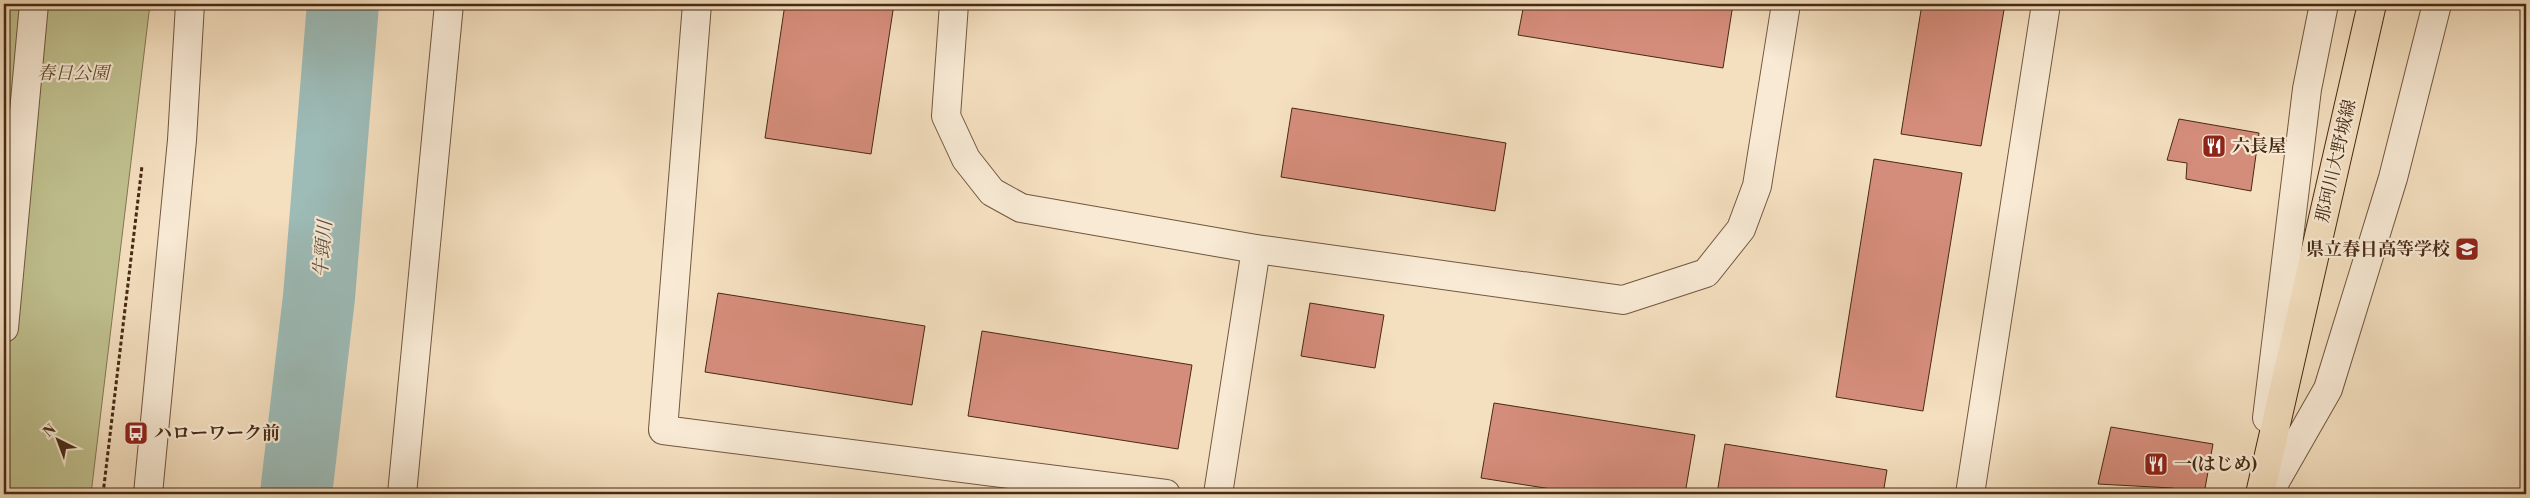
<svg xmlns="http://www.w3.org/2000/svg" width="2530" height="498" viewBox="0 0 2530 498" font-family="'Libre Bodoni','Noto Serif JP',serif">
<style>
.green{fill:#c0c18f;stroke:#847652}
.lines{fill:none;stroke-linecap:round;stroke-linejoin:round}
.river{stroke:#9dbcb8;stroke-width:72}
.building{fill:#d58d7b;stroke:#472a14}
.minor-casing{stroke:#72573f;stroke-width:30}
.major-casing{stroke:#472a14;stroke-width:30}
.path{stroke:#472a14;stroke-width:3;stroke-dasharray:4 2.5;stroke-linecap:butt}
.minor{stroke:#f8ead5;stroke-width:28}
.major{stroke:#f4dfbf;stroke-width:28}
.labels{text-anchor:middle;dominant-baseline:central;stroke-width:4.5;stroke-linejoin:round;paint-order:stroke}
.park-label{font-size:18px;font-style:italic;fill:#5f482d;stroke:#f8ead5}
.poi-label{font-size:18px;font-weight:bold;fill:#472a14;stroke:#f8ead5;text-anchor:start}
.street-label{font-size:18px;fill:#472a14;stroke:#f8ead5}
.water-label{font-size:19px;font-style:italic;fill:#5c4e3d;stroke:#f8ead5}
</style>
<rect width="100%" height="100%" fill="#f4dfbf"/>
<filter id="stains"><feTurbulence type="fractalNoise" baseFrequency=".004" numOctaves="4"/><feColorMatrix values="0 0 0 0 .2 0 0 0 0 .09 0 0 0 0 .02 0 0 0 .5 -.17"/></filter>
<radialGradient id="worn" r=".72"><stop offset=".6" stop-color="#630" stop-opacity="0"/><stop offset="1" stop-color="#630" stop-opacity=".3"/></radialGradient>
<polygon class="green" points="4,4 150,4 91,494 4,494"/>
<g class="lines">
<polyline class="river" points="296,494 319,297 343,4"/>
</g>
<g class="building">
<polygon points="785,4 894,4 871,154 765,138"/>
<polygon points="1524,4 1733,4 1723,68 1518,35"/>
<polygon points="1922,4 2005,4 1981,146 1901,134"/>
<polygon points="1292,108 1506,143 1495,211 1281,177"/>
<polygon points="2179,119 2259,133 2251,191 2186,179 2187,163 2167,160"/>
<polygon points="1874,159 1962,173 1923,411 1836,397"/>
<polygon points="718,293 925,326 912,405 705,372"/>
<polygon points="1310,303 1384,315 1375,368 1301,356"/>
<polygon points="982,331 1192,365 1178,449 968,416"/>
<polygon points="1494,403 1695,435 1685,494 1583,494 1481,478"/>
<polygon points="2111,427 2213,444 2204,494 2172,488 2098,484"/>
<polygon points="1725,444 1887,470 1883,494 1717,494"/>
</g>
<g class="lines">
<g class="minor-casing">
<g id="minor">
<polyline points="697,4 663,430 1166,494"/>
<polyline points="954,4 946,116 966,159 992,192 1021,208 1256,249 1623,300 1706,273 1741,229 1757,186 1786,4"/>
<polyline points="4,328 34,4"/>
<polyline points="2267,418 2307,89 2324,4"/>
<polyline points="148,494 182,140 190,4"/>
<polyline points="402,494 449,4"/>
<polyline points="1218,494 1256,249"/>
<polyline points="1970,494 2046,4"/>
<polyline points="2268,494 2328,389 2393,178 2437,4"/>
</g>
</g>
<g class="major-casing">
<polyline id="major" points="2260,494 2372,4"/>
</g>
<polyline class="path" points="103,494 142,166"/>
<use href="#minor" class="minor"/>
<use href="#major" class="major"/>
</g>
<defs>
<g id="restaurant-square" transform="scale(1.25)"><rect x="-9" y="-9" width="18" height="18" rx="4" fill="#8f2418" stroke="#f8ead5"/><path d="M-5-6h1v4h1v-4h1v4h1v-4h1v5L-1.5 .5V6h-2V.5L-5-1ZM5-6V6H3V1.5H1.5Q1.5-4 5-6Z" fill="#fff"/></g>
<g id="school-square" transform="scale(1.25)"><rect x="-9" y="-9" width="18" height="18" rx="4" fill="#8f2418" stroke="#f8ead5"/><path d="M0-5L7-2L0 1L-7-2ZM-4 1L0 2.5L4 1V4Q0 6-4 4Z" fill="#fff"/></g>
<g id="bus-square" transform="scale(1.25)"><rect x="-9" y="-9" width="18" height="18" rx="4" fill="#8f2418" stroke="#f8ead5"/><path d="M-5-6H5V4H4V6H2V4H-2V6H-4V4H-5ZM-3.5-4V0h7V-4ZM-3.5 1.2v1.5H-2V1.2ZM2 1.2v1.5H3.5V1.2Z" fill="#fff"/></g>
</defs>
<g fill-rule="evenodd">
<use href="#restaurant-square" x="2214" y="146"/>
<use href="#school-square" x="2467" y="249"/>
<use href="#bus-square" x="136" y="433"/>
<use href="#restaurant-square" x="2156" y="464"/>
</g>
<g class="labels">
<g class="park-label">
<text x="73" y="73">春日公園</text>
</g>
<g class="poi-label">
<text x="2232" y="146">六長屋</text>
<text x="2450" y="249" text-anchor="end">県立春日高等学校</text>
<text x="154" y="433">ハローワーク前</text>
<text x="2174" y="464">一(はじめ)</text>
</g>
<g class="street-label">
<text transform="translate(2336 161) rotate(-77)">那珂川大野城線</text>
</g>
<g class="water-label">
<text transform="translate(323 249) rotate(-85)">牛頸川</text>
</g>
</g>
<rect width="2530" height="498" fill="none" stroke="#f4dfbf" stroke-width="20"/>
<rect x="5" y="5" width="2520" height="488" fill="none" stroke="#472a14" stroke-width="2.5"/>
<rect x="10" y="10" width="2510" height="478" fill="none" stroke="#472a14"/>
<g transform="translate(58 440) rotate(318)" stroke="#f8ead5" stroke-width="4" paint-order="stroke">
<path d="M0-4L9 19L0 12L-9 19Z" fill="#472a14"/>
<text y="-8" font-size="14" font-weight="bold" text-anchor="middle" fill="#472a14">N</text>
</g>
<rect width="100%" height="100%" filter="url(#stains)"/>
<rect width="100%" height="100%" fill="url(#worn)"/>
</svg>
